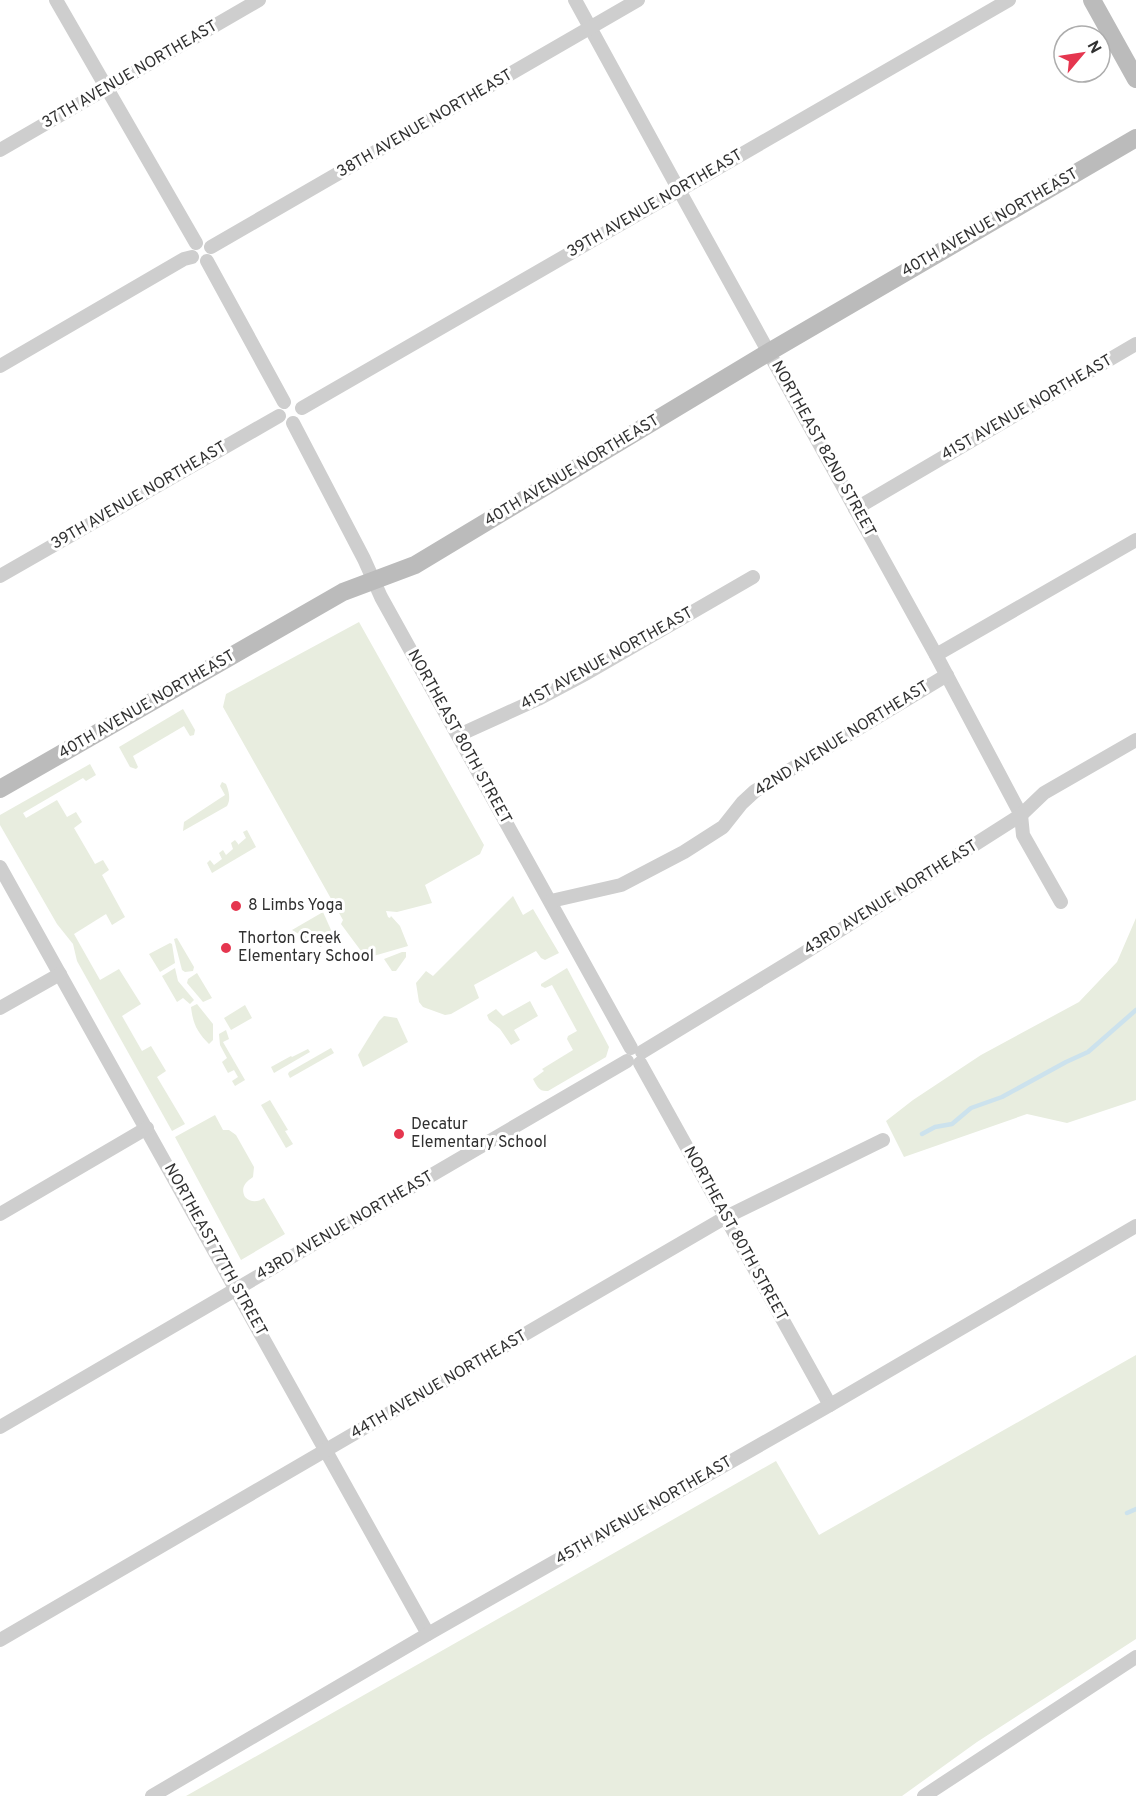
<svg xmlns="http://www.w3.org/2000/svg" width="1136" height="1796" viewBox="0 0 1136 1796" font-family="Overpass,sans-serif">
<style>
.green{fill:#e8eddf}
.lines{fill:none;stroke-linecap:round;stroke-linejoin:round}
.stream{stroke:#cce2ed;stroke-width:4.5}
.street{stroke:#cecece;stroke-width:14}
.secondary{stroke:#bbb;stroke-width:18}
.poi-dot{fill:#e5364f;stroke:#fff;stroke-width:2}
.labels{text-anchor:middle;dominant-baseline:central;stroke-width:6;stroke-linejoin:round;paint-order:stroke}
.street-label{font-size:16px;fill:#313131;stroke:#fff}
.poi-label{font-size:16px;fill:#313131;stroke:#fff;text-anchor:start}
</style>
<rect width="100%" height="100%" fill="#fff"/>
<g class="green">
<polygon points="359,622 484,845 480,854 425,885 432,903 397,912 386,911 388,917 390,918 391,916 400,926 408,946 370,957 364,955 341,924 343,920 223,707 226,694"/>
<polygon points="183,709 195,730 194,735 190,736 184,726 133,756 138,767 136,769 130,767 119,747"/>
<polygon points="90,764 96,775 86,781 83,778 23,813 26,818 57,800 67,817 76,812 82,822 74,828 95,864 103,860 109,870 102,875 125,917 112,925 106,914 74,934 100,980 119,969 141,1004 122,1016 142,1051 151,1046 166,1071 157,1077 185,1124 172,1131 77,961 73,944 57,924 0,825 0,815"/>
<path d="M 222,782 L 226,784 C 229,791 231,800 227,806 L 183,831 L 184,822 L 225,795 L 220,786 Z"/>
<polygon points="247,830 256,847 212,873 207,863 210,860 214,865 222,859 219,853 223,850 226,855 233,849 231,843 235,840 239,845 239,844 246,838 243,832"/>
<polygon points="513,896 523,915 533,909 559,953 545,960 541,958 536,951 474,985 479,998 451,1014 445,1015 423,1007 419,1002 416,983 426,971 433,976"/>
<polygon points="323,912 331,930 321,947 292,930"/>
<polygon points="1136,918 1136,1100 1067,1123 1027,1114 904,1157 886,1121 913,1100 981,1055 1079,1002 1117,962"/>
<polygon points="177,938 194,967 193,971 185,972 182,970 174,939"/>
<polygon points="170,943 172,944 175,963 160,972 149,954"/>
<polygon points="402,952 406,952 406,957 396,971 392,971 384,959"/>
<polygon points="175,968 178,981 194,1000 190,1004 183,998 177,1002 162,976"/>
<path d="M 567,968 L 609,1047 L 606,1057 L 548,1091 C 539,1092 537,1086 533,1079 L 544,1071 L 542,1069 L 573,1050 L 567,1039 L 568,1036 L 577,1031 L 552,985 L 545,988 L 541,986 L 541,984 Z"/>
<polygon points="197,973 212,998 203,1002 187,983 188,979"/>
<polygon points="530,1001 538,1016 514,1030 520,1040 511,1045 500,1029 489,1020 487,1015 496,1009 503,1016"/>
<path d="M 197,1004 L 213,1024 L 213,1040 L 209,1044 C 197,1032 193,1024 191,1007 Z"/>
<polygon points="245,1005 252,1018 231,1030 224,1018"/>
<polygon points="384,1016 397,1018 408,1042 363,1067 358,1055 379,1021"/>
<polygon points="226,1030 229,1039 223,1042 245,1080 235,1086 232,1081 238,1077 234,1070 228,1073 222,1062 227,1058 220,1045 219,1034"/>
<polygon points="331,1048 334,1053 290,1078 288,1074 289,1072"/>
<polygon points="308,1049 310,1052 274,1073 271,1067 291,1056 292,1057"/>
<polygon points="270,1100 288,1130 285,1131 293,1144 286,1148 261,1105"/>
<path d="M 215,1115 L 223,1130 L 229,1130 L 236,1135 L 254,1167 L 253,1177 C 246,1182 240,1187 245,1197 C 251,1203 258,1202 264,1198 L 285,1234 L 241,1260 L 175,1137 Z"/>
<polygon points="1136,1355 1136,1639 977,1742 902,1796 186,1796 776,1461 819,1535"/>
</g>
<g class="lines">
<g class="stream">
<polyline points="922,1134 935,1127 952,1124 971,1108 1002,1097 1066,1062 1088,1052 1136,1010"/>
<polyline points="1127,1513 1136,1509"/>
</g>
<g class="street">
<polyline points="56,0 196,243"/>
<polyline points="575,0 679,190 936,655 1021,815 1023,835 1061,902"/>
<polyline points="0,150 259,0"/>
<polyline points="211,247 638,0"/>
<polyline points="207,261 284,402"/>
<polyline points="0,366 184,259 192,257"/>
<polyline points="302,408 1009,0"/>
<polyline points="293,423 364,559 381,597 631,1048"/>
<polyline points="855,509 1136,344"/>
<polyline points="0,576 279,416"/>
<polyline points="936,655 1136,540"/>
<polyline points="459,735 538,699 587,673 753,577"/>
<polyline points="0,867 428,1634"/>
<polyline points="551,901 621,885 684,852 723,827 742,803 755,791 947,675"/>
<polyline points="0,1008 60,974"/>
<polyline points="642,1052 798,957 1021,815 1044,793 1136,740"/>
<polyline points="640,1063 830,1405"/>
<polyline points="0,1214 147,1128"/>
<polyline points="0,1427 627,1061"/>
<polyline points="0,1640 726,1217 883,1140"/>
<polyline points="152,1796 428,1634 830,1405 1136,1226"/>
<polyline points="924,1796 1136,1657"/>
</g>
<g class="secondary">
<polyline points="1092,0 1136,79"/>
<polyline points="0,789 343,592 415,565 769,352 1136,138"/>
</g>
</g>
<g class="poi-dot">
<circle cx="236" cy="906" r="6"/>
<circle cx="226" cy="948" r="6"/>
<circle cx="399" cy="1134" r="6"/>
</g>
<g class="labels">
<g class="street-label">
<text transform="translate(130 75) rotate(-30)">37TH AVENUE NORTHEAST</text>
<text transform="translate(425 124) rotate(-30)">38TH AVENUE NORTHEAST</text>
<text transform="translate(655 204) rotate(-30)">39TH AVENUE NORTHEAST</text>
<text transform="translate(990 223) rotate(-30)">40TH AVENUE NORTHEAST</text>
<text transform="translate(1027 408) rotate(-30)">41ST AVENUE NORTHEAST</text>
<text transform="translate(823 449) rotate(61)">NORTHEAST 82ND STREET</text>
<text transform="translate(572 471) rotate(-31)">40TH AVENUE NORTHEAST</text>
<text transform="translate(139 496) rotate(-30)">39TH AVENUE NORTHEAST</text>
<text transform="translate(607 659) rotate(-29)">41ST AVENUE NORTHEAST</text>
<text transform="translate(147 705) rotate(-30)">40TH AVENUE NORTHEAST</text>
<text transform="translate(459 737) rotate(61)">NORTHEAST 80TH STREET</text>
<text transform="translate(842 739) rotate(-32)">42ND AVENUE NORTHEAST</text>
<text transform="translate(891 898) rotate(-32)">43RD AVENUE NORTHEAST</text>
<text transform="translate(345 1226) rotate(-30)">43RD AVENUE NORTHEAST</text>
<text transform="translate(735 1234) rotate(61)">NORTHEAST 80TH STREET</text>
<text transform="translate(215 1250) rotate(61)">NORTHEAST 77TH STREET</text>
<text transform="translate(439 1385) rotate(-30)">44TH AVENUE NORTHEAST</text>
<text transform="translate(644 1511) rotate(-30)">45TH AVENUE NORTHEAST</text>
</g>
<g class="poi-label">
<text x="248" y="906">8 Limbs Yoga</text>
<text x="238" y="939">Thorton Creek<tspan x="238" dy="18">Elementary School</tspan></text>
<text x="411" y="1125">Decatur<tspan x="411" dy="18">Elementary School</tspan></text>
</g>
</g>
<g transform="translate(1082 54) rotate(61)"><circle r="28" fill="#ffffff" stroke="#adadad" stroke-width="1.5"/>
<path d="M0-4.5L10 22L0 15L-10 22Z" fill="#e5364f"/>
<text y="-9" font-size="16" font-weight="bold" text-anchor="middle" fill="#313131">N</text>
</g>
</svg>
